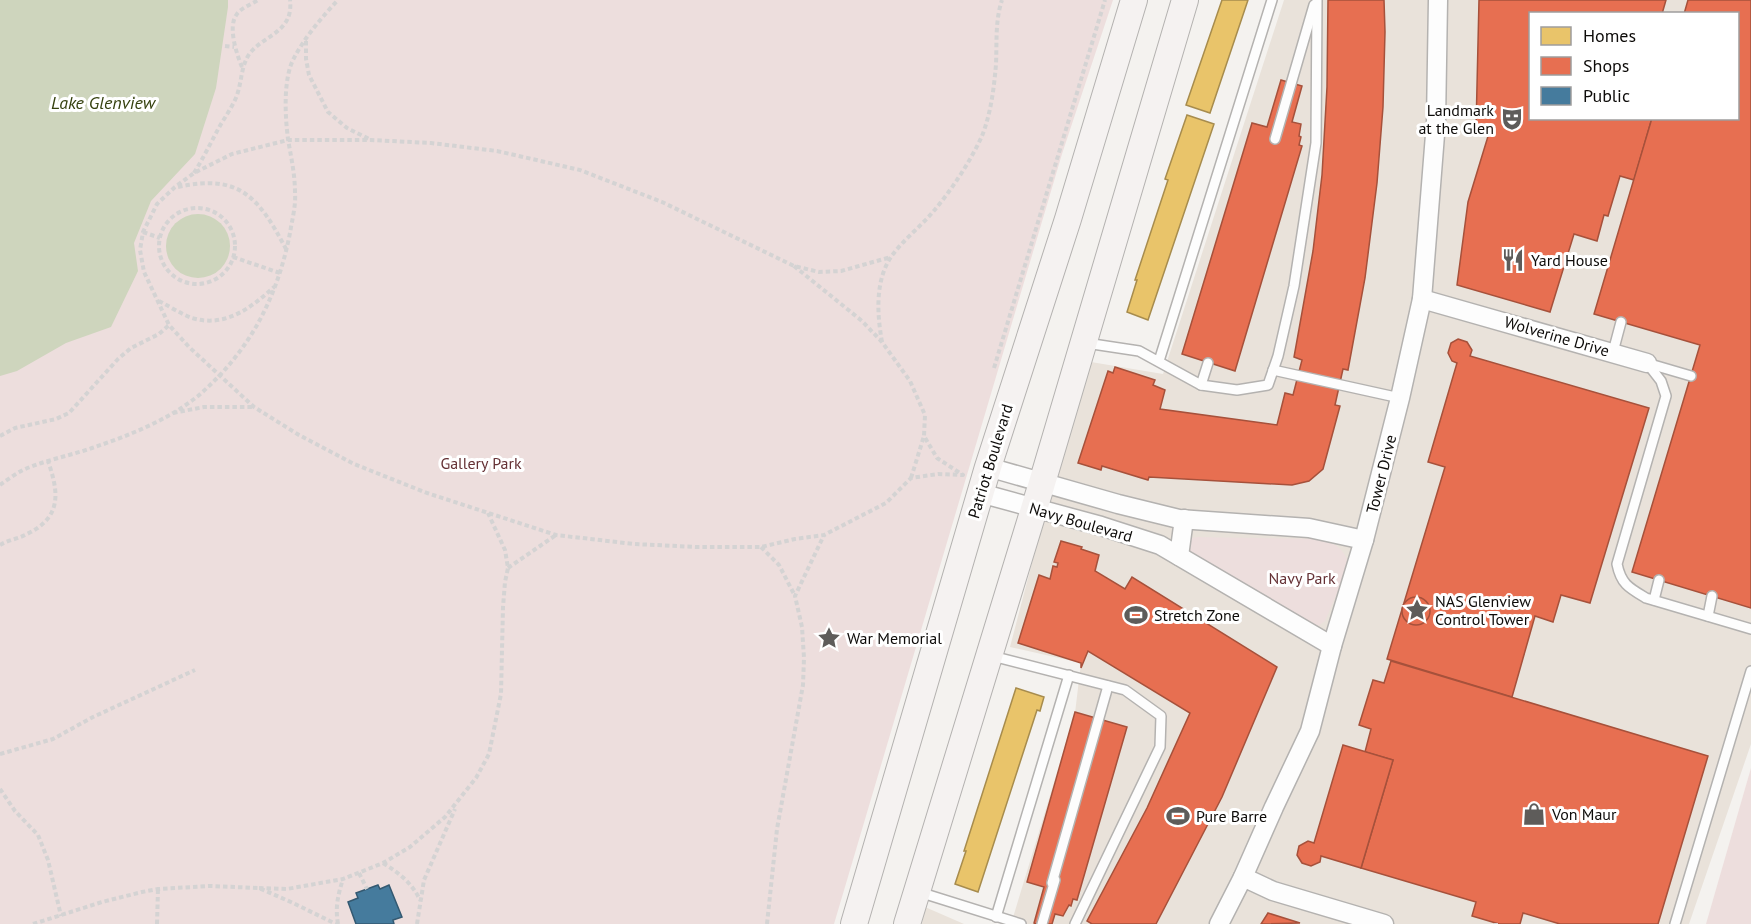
<svg xmlns="http://www.w3.org/2000/svg" width="1751" height="924" viewBox="0 0 1751 924" font-family="'PT Sans',sans-serif">
<style>
.built{fill:#e9e2da;fill-rule:evenodd}
.green{fill:#eddedd}
.water{fill:#ced5bd}
.homes{fill:#e9c46a;stroke:#a78c4d;stroke-width:1.5}
.shops{fill:#e76f51;stroke:#a6513b;stroke-width:1.5}
.public{fill:#457b9d;stroke:#345971;stroke-width:1.5}
.lines{fill:none;stroke-linecap:round;stroke-linejoin:round}
.lane-casing{stroke:#b4b2b0;stroke-width:12}
.street-casing{stroke:#b4b2b0;stroke-width:21}
.secondary-casing{stroke:#b4b2b0;stroke-width:28}
.path{stroke:#d4d3d3;stroke-width:4;stroke-dasharray:4.5 3;stroke-linecap:butt}
.lane{stroke:#fdfdfd;stroke-width:9}
.street{stroke:#fdfdfd;stroke-width:18}
.secondary{stroke:#f5f2f1;stroke-width:26}
.labels{text-anchor:middle;dominant-baseline:central;stroke-width:6;stroke-linejoin:round;paint-order:stroke}
.poi-label{font-size:16px;fill:#0d0b09;stroke:#fff;text-anchor:start}
.street-label{font-size:16px;fill:#0d0b09;stroke:#fff}
.park-label{font-size:16px;fill:#653135;stroke:#fff}
.water-label{font-size:18px;font-style:italic;fill:#35410e;stroke:#fff}
</style>
<rect width="100%" height="100%" fill="#f4f2ef"/>
<g class="built">
<path d="M 1284,0 L 1751,0 L 1751,744 L 1689,924 L 1011,924 L 1075,713 L 1081,663 L 1010,647 L 1085,361 L 1163,374 ZM 1530,14 L 1738,14 L 1738,118 L 1530,118 Z"/>
<polygon points="925,907 964,924 922,924"/>
</g>
<g class="green">
<polygon points="0,0 1113,0 1062,154 834,924 0,924"/>
<path d="M 1198,537 L 1319,539 C 1336,544 1343,547 1349,565 L 1325,621 L 1318,626 L 1309,626 L 1192,559 C 1187,550 1186,547 1191,538 Z"/>
<polygon points="1751,768 1751,924 1706,924"/>
</g>
<g class="water">
<polygon points="0,0 228,0 228,7 216,88 195,154 151,201 134,243 138,271 111,327 66,343 17,371 0,376"/>
<circle cx="198" cy="246" r="32"/>
</g>
<g class="homes">
<polygon points="1222,0 1248,0 1210,113 1186,105"/>
<polygon points="1187,115 1214,124 1148,320 1127,312 1137,280 1135,280 1168,180 1165,179"/>
<polygon points="1016,688 1044,697 1040,711 1037,710 978,892 955,884 966,851 964,851"/>
</g>
<g class="shops">
<polygon points="1328,0 1384,0 1385,32 1383,107 1377,183 1365,278 1348,370 1343,369 1335,405 1340,406 1323,469 1309,481 1292,485 1149,477 1148,480 1102,466 1101,470 1078,463 1108,371 1113,373 1115,367 1155,380 1153,385 1165,390 1160,409 1277,425 1285,393 1293,395 1302,360 1294,357 1313,251 1322,175 1327,87"/>
<polygon points="1479,0 1666,0 1662,14 1530,14 1530,118 1652,118 1634,180 1620,176 1608,216 1604,215 1597,241 1574,234 1550,312 1457,285 1468,202 1489,133 1476,129"/>
<polygon points="1688,0 1751,0 1751,608 1632,572 1700,345 1594,314 1652,118 1738,118 1738,14 1684,14"/>
<polygon points="1281,80 1302,86 1292,122 1301,124 1299,136 1301,137 1299,145 1302,146 1235,371 1182,354 1252,123 1267,127"/>
<polygon points="1458,339 1467,342 1472,350 1470,356 1649,408 1590,603 1561,595 1553,622 1535,616 1512,697 1387,659 1445,467 1428,462 1457,363 1452,361 1448,353 1451,343"/>
<polygon points="1061,541 1082,547 1081,549 1099,555 1095,571 1125,589 1132,577 1277,667 1222,797 1156,924 1092,924 1087,921 1147,808 1190,713 1088,651 1081,668 1081,663 1018,643 1039,575 1050,579 1053,566 1057,567 1058,563 1054,562"/>
<circle cx="1416" cy="611" r="14"/>
<polygon points="1391,661 1708,756 1658,924 1560,924 1523,913 1520,924 1499,924 1472,916 1476,902 1361,868 1393,760 1365,752 1371,729 1359,725 1373,680 1384,683"/>
<polygon points="1075,712 1127,727 1077,900 1073,899 1071,906 1069,905 1063,916 1055,914 1052,924 1036,924 1034,923 1044,887 1027,882"/>
<polygon points="1343,745 1393,760 1361,868 1321,856 1320,862 1311,866 1302,863 1297,855 1299,846 1308,841 1314,843"/>
<polygon points="1268,913 1300,923 1261,924"/>
</g>
<polygon class="public" points="378,885 380,889 389,885 402,917 393,920 394,924 356,924 348,902 358,898 356,893"/>
<g class="lines">
<g class="lane-casing">
<g id="lane">
<polyline points="1275,139 1314,5"/>
<polyline points="1086,343 1139,351 1201,385 1237,390 1268,385 1278,356 1294,286 1316,143 1317,0"/>
<polyline points="1613,352 1621,322"/>
<polyline points="1159,361 1272,0"/>
<path d="M 1647,363 L 1661,381 L 1666,396 L 1617,564 C 1621,584 1629,588 1646,598 L 1751,629"/>
<polyline points="1650,364 1691,376"/>
<polyline points="1273,370 1400,398"/>
<polyline points="1201,385 1208,363"/>
<polyline points="1654,600 1659,580"/>
<polyline points="1708,616 1712,596"/>
<polyline points="992,656 1125,690 1161,716 1160,747 1075,924"/>
<polyline points="1052,883 1108,686"/>
<polyline points="919,892 1021,924"/>
<polyline points="996,917 1069,675"/>
<polyline points="1042,924 1055,880"/>
<polyline points="1675,924 1751,671"/>
</g>
</g>
<g class="street-casing">
<g id="street">
<polyline points="1422,299 1647,363"/>
<polyline points="988,467 1118,504 1179,519 1309,528 1364,540"/>
<polyline points="980,493 1101,526 1160,545 1332,646"/>
<polyline points="1179,556 1184,519"/>
<polyline points="1243,877 1273,891 1384,924"/>
<polyline points="1219,924 1243,877 1274,807 1310,731 1332,646 1364,540 1400,398 1422,299 1436,122 1438,0"/>
</g>
</g>
<g class="secondary-casing">
<g id="secondary">
<polyline points="854,924 988,467 1068,219 1134,0"/>
<polyline points="907,924 1042,483 1185,0"/>
</g>
</g>
<g class="path">
<polyline points="306,41 306,59 309,75 328,112 347,128 371,140"/>
<polyline points="225,46 234,47"/>
<path d="M 242,67 C 237,55 227,26 237,14 C 241,8 252,4 258,0"/>
<path d="M 194,173 C 204,157 212,140 221,124 C 226,116 231,108 235,100 C 242,85 240,70 248,56 C 261,35 294,34 290,0"/>
<path d="M 178,187 C 240,173 259,198 286,249"/>
<circle cx="197" cy="246" r="38"/>
<polyline points="143,232 160,238"/>
<polyline points="233,257 280,273"/>
<polyline points="794,266 862,321 882,342 910,381 925,415 924,436 937,458 963,475 938,474 911,478 886,503 824,535 795,539 761,547 697,547 634,544 556,535 427,493 354,464 299,435 254,407 189,347 169,325 144,272 140,250 143,232 157,204 175,187 194,173 232,154 288,140 371,140 431,143 497,151 580,170 662,202 794,266 819,272 841,271 891,257"/>
<path d="M 159,301 C 169,306 181,314 192,318 C 225,328 251,308 274,287"/>
<path d="M 882,342 C 877,314 875,281 891,257 C 902,241 919,228 932,213 C 951,191 970,162 982,136 C 991,113 994,88 996,64 C 997,42 995,21 1002,0"/>
<polyline points="994,368 1105,0"/>
<polyline points="173,413 204,407 254,407"/>
<polyline points="0,436 15,428 56,419 69,413 118,359 131,348 159,334 169,325"/>
<polyline points="911,478 924,436"/>
<path d="M 0,485 C 7,480 15,474 23,470 C 45,460 69,456 92,448 C 128,436 168,420 198,396 C 249,352 277,299 290,233 C 292,220 296,206 295,193 C 295,174 291,157 288,139 C 285,116 283,78 294,58 C 305,37 322,17 338,0"/>
<path d="M 0,545 C 8,540 18,539 27,534 C 62,517 59,493 48,461"/>
<polyline points="761,547 779,565 795,596"/>
<polyline points="508,568 556,535"/>
<polyline points="0,754 53,739 93,717 195,670"/>
<polyline points="0,789 15,811 38,835 48,860 61,916"/>
<path d="M 383,863 C 399,873 412,883 420,900"/>
<polyline points="359,873 367,889"/>
<polyline points="259,888 287,889 343,879 383,863 410,847 445,817 476,778 489,754 501,694 503,607 505,582 508,568 505,550 488,513"/>
<polyline points="33,924 102,902 142,892 158,889 210,886 259,888 293,903 336,924"/>
<polyline points="157,924 158,889"/>
<path d="M 338,924 C 335,907 338,895 343,879"/>
<polyline points="417,924 424,880 455,809"/>
<polyline points="767,924 777,829 803,685 804,658 802,627 795,596 824,535"/>
<polyline points="1496,924 1496,923"/>
</g>
<use href="#lane" class="lane"/>
<use href="#street" class="street"/>
<use href="#secondary" class="secondary"/>
</g>
<defs>
<g id="theatre-bare" transform="scale(1.8)"><path d="M-5-5.5Q0-4 5-5.5V0Q5 5 0 6Q-5 5-5 0ZM-3.3-2.5H-1v1.5H-3.3ZM1-2.5H3.3v1.5H1ZM-2.8 1Q0 5.5 2.8 1Z" fill="#5e5c5a" stroke="#fff" stroke-width="2.5" paint-order="stroke"/></g>
<g id="restaurant-bare" transform="scale(1.8)"><path d="M-5-6h1v4h1v-4h1v4h1v-4h1v5L-1.5 .5V6h-2V.5L-5-1ZM5-6V6H3V1.5H1.5Q1.5-4 5-6Z" fill="#5e5c5a" stroke="#fff" stroke-width="2.5" paint-order="stroke"/></g>
<g id="sight-bare" transform="scale(1.8)"><path d="M0-6L1.8-2.2L6-1.7L2.9 1.2L3.7 5.4L0 3.3L-3.7 5.4L-2.9 1.2L-6-1.7L-1.8-2.2Z" fill="#5e5c5a" stroke="#fff" stroke-width="2.5" paint-order="stroke"/></g>
<g id="stadium-bare" transform="scale(1.8)"><path d="M0-5a6.5 5 0 1 0 0 10a6.5 5 0 1 0 0-10ZM-3.5-1.8h7v3.6h-7Z" fill="#5e5c5a" stroke="#fff" stroke-width="2.5" paint-order="stroke"/></g>
<g id="shop-bare" transform="scale(1.8)"><path d="M-5-2.5h2.3a2.7 3.5 0 0 1 5.4 0H5L5.5 6h-11ZM-1.5-2.5h3a1.5 2.3 0 0 0-3 0Z" fill="#5e5c5a" stroke="#fff" stroke-width="2.5" paint-order="stroke"/></g>
</defs>
<g fill-rule="evenodd">
<use href="#theatre-bare" x="1512" y="119"/>
<use href="#restaurant-bare" x="1513" y="260"/>
<use href="#sight-bare" x="1417" y="610"/>
<use href="#stadium-bare" x="1136" y="615"/>
<use href="#sight-bare" x="829" y="638"/>
<use href="#shop-bare" x="1534" y="814"/>
<use href="#stadium-bare" x="1178" y="816"/>
</g>
<g class="labels">
<g class="poi-label">
<text x="1494" y="110" text-anchor="end">Landmark<tspan x="1494" dy="18">at the Glen</tspan></text>
<text x="1531" y="260">Yard House</text>
<text x="1435" y="601">NAS Glenview<tspan x="1435" dy="18">Control Tower</tspan></text>
<text x="1154" y="615">Stretch Zone</text>
<text x="847" y="638">War Memorial</text>
<text x="1552" y="814">Von Maur</text>
<text x="1196" y="816">Pure Barre</text>
</g>
<g class="street-label">
<text transform="translate(1557 336) rotate(16)">Wolverine Drive</text>
<text transform="translate(990 461) rotate(-73)">Patriot Boulevard</text>
<text transform="translate(1381 474) rotate(-76)">Tower Drive</text>
<text transform="translate(1081 522) rotate(16)">Navy Boulevard</text>
</g>
<g class="park-label">
<text x="481" y="463">Gallery Park</text>
<text x="1302" y="578">Navy Park</text>
</g>
<g class="water-label">
<text x="103" y="102">Lake Glenview</text>
</g>
</g>
<rect x="1529" y="12" width="210" height="108" fill="#ffffff" stroke="#9e9d9d" stroke-width="1.5"/>
<rect x="1541" y="27" width="30" height="18" fill="#e9c46a" stroke="#9e9d9d" stroke-width="1.5"/>
<text x="1583" y="42" font-size="18" fill="#0d0b09">Homes</text>
<rect x="1541" y="57" width="30" height="18" fill="#e76f51" stroke="#9e9d9d" stroke-width="1.5"/>
<text x="1583" y="72" font-size="18" fill="#0d0b09">Shops</text>
<rect x="1541" y="87" width="30" height="18" fill="#457b9d" stroke="#9e9d9d" stroke-width="1.5"/>
<text x="1583" y="102" font-size="18" fill="#0d0b09">Public</text>
</svg>
